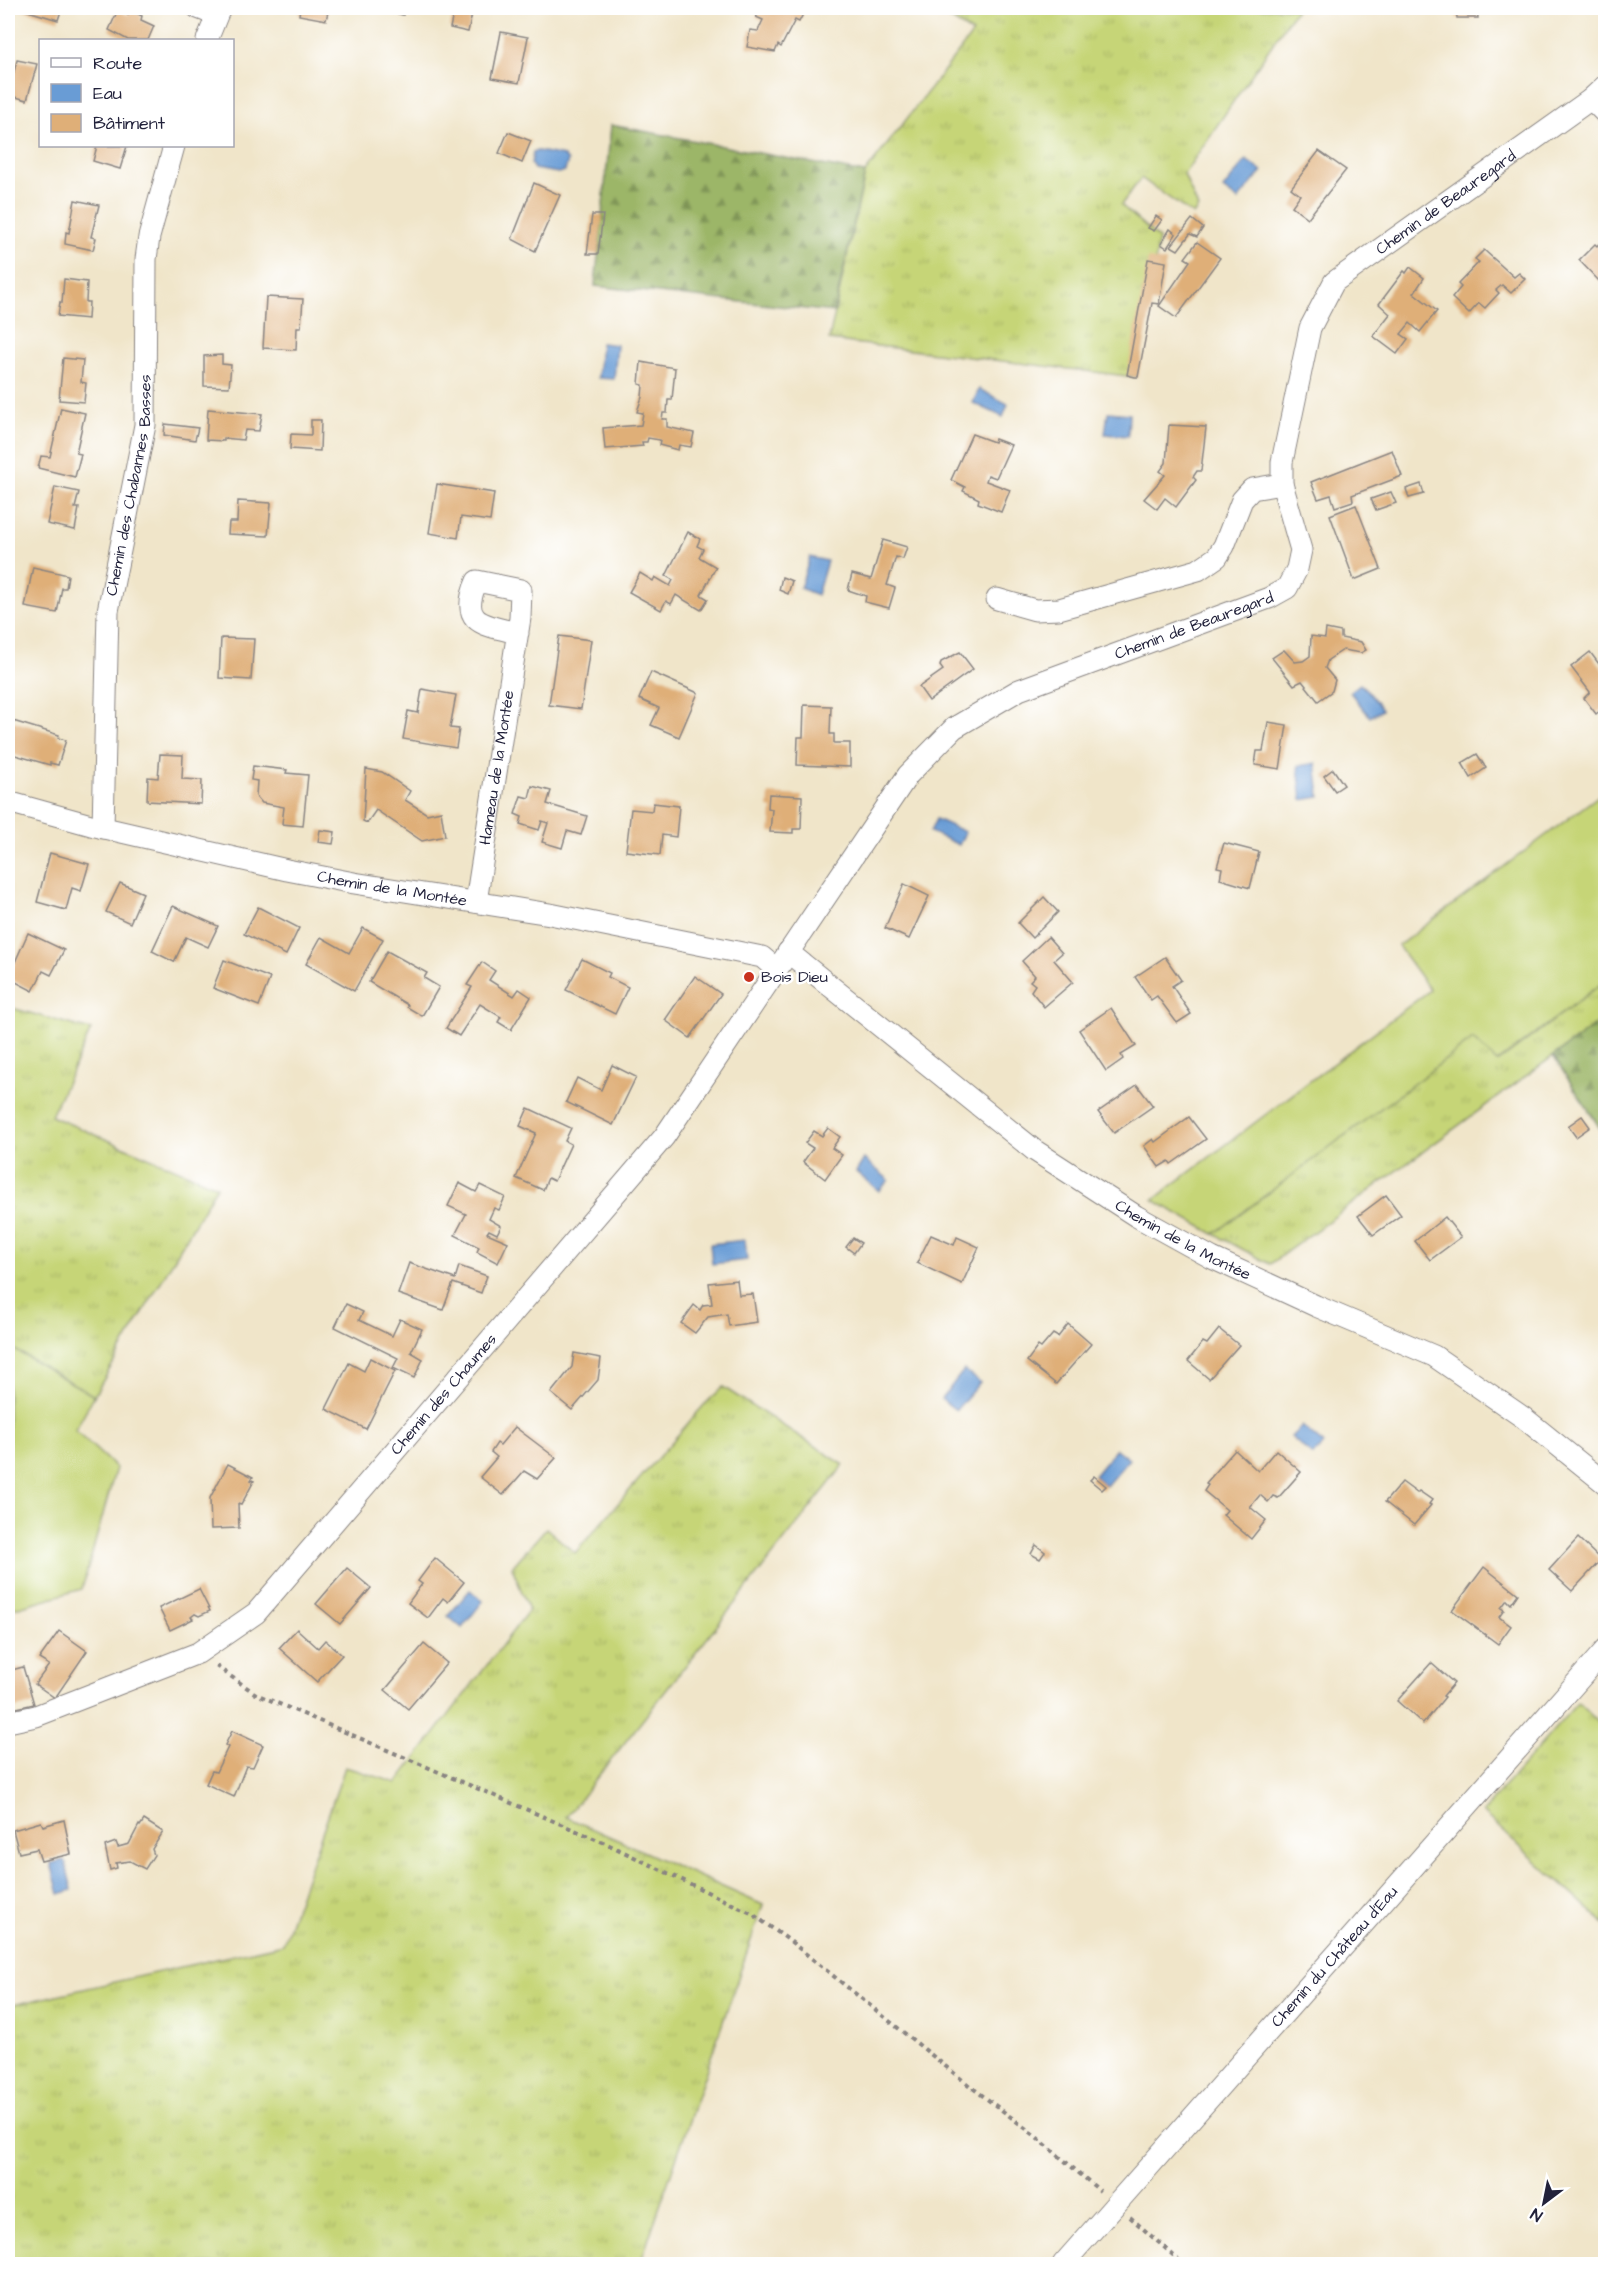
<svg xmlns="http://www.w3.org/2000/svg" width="1613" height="2272" viewBox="0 0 1613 2272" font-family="'Architects Daughter',sans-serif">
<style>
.grass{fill:url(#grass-tufts);stroke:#747c59;stroke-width:1.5}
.forest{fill:url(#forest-firs);stroke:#5f6c52;stroke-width:1.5}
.garden{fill:#c6d577;stroke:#747c59;stroke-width:1.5}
.water{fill:#699cd5;stroke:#465f88;stroke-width:1.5}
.building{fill:#dfaf78}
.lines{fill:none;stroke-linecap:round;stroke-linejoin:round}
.minor-casing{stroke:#898482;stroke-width:23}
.path{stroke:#898482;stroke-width:4;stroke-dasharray:4.5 4.5;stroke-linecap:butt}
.minor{stroke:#fff;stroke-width:21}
.poi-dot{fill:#c8321e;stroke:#fff;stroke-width:2}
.labels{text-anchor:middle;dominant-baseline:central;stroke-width:5;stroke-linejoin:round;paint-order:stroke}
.street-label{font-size:16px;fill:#22223b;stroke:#fff}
.poi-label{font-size:16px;fill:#22223b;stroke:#fff;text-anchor:start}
</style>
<defs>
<pattern id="grass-tufts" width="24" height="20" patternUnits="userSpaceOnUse" patternTransform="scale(1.5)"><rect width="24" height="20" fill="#c6d577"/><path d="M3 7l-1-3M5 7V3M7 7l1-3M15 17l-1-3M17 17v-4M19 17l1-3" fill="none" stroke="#aab768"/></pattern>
<pattern id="forest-firs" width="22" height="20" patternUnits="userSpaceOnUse" patternTransform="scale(1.5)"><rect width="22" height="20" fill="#9cb668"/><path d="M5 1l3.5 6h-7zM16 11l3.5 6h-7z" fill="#7f9457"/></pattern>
</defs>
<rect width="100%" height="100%" fill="#fff"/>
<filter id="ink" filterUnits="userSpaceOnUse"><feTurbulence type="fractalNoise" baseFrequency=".0167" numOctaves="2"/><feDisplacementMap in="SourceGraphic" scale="12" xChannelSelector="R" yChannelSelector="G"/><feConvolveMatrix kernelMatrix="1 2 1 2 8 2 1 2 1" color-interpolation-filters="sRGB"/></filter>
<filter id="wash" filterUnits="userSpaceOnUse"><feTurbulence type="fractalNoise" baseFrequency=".008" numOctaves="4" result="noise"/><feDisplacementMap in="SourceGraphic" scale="24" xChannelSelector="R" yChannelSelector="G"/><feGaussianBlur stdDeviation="1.35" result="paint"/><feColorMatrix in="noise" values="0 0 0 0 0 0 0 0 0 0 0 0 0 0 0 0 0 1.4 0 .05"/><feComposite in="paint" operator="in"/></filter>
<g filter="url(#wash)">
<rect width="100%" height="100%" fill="#f0e5c9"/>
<g class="grass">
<polygon points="932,8 1297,8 1184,174 1198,208 1193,215 1141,178 1121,205 1159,239 1135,377 829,340 865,173 973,33"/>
<polygon points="1605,981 1605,1018 1270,1264 1214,1234 1473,1038 1498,1062"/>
<polygon points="8,1007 91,1030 51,1116 217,1186 94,1396 8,1346"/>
<polygon points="723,1387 844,1465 566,1817 763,1905 640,2264 8,2264 8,2006 283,1944 345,1767 397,1783 529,1610 512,1567 546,1528 575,1553 704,1405"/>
<polygon points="1578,1702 1605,1729 1605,1924 1482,1812"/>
</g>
<g class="forest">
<polygon points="611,125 865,173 834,312 595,286"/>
<polygon points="1605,1018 1605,1136 1553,1056"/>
</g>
<g class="garden">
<polygon points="1605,791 1605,981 1497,1062 1473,1039 1214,1234 1153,1200 1430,990 1398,946"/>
<polygon points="8,1346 94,1396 75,1430 116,1468 82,1589 8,1610"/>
</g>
<g class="water">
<polygon points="538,151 564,156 568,161 565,171 558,173 534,169 531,164 533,152"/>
<polygon points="1246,160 1262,171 1238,200 1223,189"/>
<polygon points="601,343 617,345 614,379 598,378"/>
<polygon points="979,389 1008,404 1003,417 973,403"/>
<polygon points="1108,412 1129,414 1128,436 1105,434"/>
<polygon points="810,557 827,561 817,595 800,588"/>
<polygon points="1360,684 1369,692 1382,710 1370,717 1350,692"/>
<polygon points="1316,763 1320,797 1302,800 1298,766"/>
<polygon points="936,819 965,832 959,845 930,832"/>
<polygon points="864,1159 889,1180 879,1191 856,1172"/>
<polygon points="745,1240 747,1260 712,1264 710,1244"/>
<polygon points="964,1370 980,1382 956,1410 941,1399"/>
<polygon points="1302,1426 1323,1444 1313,1456 1291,1437"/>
<polygon points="1116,1449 1129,1459 1106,1486 1094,1476"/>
<polygon points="470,1590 483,1601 462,1628 448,1616"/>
<polygon points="65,1860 72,1890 59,1894 51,1863"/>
</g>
<g id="blocks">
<g class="building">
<polygon points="18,8 62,8 58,20"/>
<polygon points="300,8 329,8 326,20 299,15"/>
<polygon points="382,8 404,8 403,15 382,10"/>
<polygon points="762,8 792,8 803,14 799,22 795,20 781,47 778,45 775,52 747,47 750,30 758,31 763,20 756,17"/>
<polygon points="1456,8 1477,8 1478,18 1457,18"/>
<polygon points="130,10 142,16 141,20 154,26 148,40 128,40 109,30 117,12 119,13 120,11 128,15"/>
<polygon points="454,10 472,14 468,32 450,28"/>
<polygon points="501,32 528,37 519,83 492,78"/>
<polygon points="17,60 37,64 27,100 8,95"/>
<polygon points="508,132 531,141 522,163 499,153"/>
<polygon points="97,146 127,146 120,169 93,161"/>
<polygon points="1319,151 1346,170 1308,218 1292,206 1300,195 1291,188"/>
<polygon points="534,183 560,195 535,251 512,239"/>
<polygon points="75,200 99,205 91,237 96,238 93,250 65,244 66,232 69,233"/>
<polygon points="592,215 603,215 598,254 587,254"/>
<polygon points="1156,216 1162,220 1154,231 1148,228"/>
<polygon points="1192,219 1203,228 1197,237 1190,234 1178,250 1171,246"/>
<polygon points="1170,229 1176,234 1167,248 1161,244"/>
<polygon points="1605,237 1605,274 1599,281 1579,260 1595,244 1597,246"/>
<polygon points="1197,242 1220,258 1176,318 1159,306 1190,261 1185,258"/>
<polygon points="1484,250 1514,277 1519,273 1525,279 1511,293 1502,285 1496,290 1499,293 1485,308 1479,303 1469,314 1452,298 1461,287 1458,284 1479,262 1475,259"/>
<polygon points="1148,259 1166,262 1159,304 1152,303 1138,377 1135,377 1127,375"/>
<polygon points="1410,267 1424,278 1414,293 1437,311 1420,332 1410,323 1401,334 1408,339 1397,354 1373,336 1390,314 1379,304 1404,271 1406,273"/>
<polygon points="64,279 87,282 86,302 89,302 88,319 58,316 60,302 62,303"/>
<polygon points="266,297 303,299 301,327 297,327 296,350 263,348"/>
<polygon points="222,355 222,364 231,365 229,387 204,386 204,356"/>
<polygon points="63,358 83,360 81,382 86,383 84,402 59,400"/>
<polygon points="641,362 675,368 672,400 668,400 667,413 663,413 662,419 667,419 667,427 694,433 691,447 679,445 678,450 659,445 660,440 648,438 647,442 642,442 643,446 605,449 603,428 641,425 643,413 637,412 642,397 643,385 639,384"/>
<polygon points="61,408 85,413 76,453 81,454 75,477 38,468 41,456 50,457"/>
<polygon points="208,409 262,414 259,431 245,430 243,440 224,438 224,441 206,440"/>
<polygon points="311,420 321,420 320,451 290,449 291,434 311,435"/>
<polygon points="165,424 198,428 195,440 164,435"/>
<polygon points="1169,425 1206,427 1201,471 1197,471 1193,477 1196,480 1176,507 1165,498 1157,509 1144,499 1165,475 1160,471 1166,463"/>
<polygon points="972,434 994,442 995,439 1011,445 996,478 988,475 986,481 1010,490 1001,512 978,503 979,499 963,491 965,487 951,480"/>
<polygon points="1392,450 1402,476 1352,495 1353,501 1335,507 1331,495 1318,499 1311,482"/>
<polygon points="437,484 494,493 490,521 461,517 458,538 429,533"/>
<polygon points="1421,484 1424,494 1409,498 1406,489"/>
<polygon points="55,487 79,492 75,508 79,508 75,530 47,524"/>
<polygon points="1391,492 1396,503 1376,510 1371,499"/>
<polygon points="238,501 271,503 268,536 228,534 229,522 237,522"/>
<polygon points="1356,505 1381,569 1354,580 1330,515"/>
<polygon points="688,532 700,539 697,546 703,549 699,557 716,567 701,595 708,599 701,610 676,595 671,604 666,601 661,610 629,592 640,573 653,581 655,577 670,586 673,580 666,576"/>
<polygon points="883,540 907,547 903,559 896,557 887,585 895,588 889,608 865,602 866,596 848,590 852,574 871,579"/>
<polygon points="33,567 68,575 66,588 62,588 57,613 25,607"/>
<polygon points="782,577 792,581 788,594 779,590"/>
<polygon points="1326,629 1341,632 1341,638 1361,642 1366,650 1361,653 1343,650 1328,660 1325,668 1335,680 1332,691 1318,701 1302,681 1294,685 1272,658 1284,650 1295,662 1303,661 1310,656 1311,636 1325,638"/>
<polygon points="559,636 591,640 581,709 549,705"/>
<polygon points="221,638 254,639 251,680 219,678"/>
<polygon points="960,652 973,669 929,701 919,687 943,670 940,666 941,662"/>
<polygon points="1590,652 1605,672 1605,707 1596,714 1584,698 1590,692 1571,667"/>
<polygon points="651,672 698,693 679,737 651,725 659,708 639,699"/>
<polygon points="422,689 456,695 450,728 459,729 456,748 403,739 408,711 418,713"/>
<polygon points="804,705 831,706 830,734 834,734 834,743 850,743 850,767 797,765 798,737 803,737"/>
<polygon points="13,721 59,735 58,738 66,740 58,765 50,763 50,765 8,753 8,724 12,725"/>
<polygon points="1268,722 1287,725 1280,769 1255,765 1257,751 1263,751"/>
<polygon points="160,754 183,755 182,779 202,780 201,804 147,801 148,777 158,778"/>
<polygon points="1477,754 1486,768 1471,778 1462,763"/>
<polygon points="253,766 287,770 286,773 308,775 303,826 282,824 284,807 262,803 256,796 257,781 251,780"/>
<polygon points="366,769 382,772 410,791 405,800 427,814 441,811 445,836 422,841 376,810 367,823 363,821"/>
<polygon points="1333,769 1344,785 1335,791 1324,776"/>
<polygon points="532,786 551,791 547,804 587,816 581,835 567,831 562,848 542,842 548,823 542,821 539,830 520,824 522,817 515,814 521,796 529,798"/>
<polygon points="769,794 802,796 801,829 793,829 793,833 770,832 772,809 768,808"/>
<polygon points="653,803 679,806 676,837 662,835 660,855 626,851 631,809 652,811"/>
<polygon points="320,830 335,832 333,844 318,842"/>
<polygon points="1224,843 1259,852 1250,888 1220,879 1222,868 1217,867"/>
<polygon points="50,853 89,864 81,891 72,888 66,910 37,902"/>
<polygon points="120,883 143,893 130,923 106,912"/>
<polygon points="904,884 929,896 909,939 885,928"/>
<polygon points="1044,897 1058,912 1032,938 1018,923"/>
<polygon points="173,906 218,926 208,947 186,937 174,962 152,951"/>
<polygon points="258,907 299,928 286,955 244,934"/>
<polygon points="363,928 383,939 354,991 306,964 321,937 349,953"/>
<polygon points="28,933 64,950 51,975 43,971 33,991 8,978"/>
<polygon points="1048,937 1062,953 1054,960 1073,982 1044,1007 1031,991 1035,985 1030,981 1035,976 1022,961"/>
<polygon points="387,951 427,973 424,978 439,987 422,1016 407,1007 408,1005 369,982"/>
<polygon points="1165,957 1181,980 1172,986 1191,1014 1177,1023 1157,996 1151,1000 1135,977"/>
<polygon points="582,959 610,973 608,977 628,987 615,1014 566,990"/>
<polygon points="224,960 270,978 259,1006 213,988"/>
<polygon points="482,962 495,971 489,980 514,996 519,989 531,997 511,1030 498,1022 501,1017 480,1004 459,1036 446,1028 472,987 467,985"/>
<polygon points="695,976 721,994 690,1038 665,1020"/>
<polygon points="1111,1008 1136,1046 1121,1055 1123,1059 1106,1071 1079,1030"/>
<polygon points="612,1065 636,1077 613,1125 566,1102 577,1078 601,1090"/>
<polygon points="1137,1085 1153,1106 1114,1133 1098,1112"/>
<polygon points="528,1108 571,1128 565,1141 571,1144 554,1181 548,1178 543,1190 516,1178 536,1133 520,1126"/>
<polygon points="1582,1116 1590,1127 1576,1137 1568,1126"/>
<polygon points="1189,1117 1206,1139 1171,1164 1169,1161 1159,1167 1144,1146 1153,1139 1155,1142"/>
<polygon points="828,1128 840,1137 832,1148 842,1155 825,1179 803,1162 813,1148 805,1143 814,1131 822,1136"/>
<polygon points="459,1183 476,1192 480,1185 505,1197 499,1210 494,1208 489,1219 501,1226 497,1234 489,1230 487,1233 508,1242 498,1263 477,1252 479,1247 455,1235 466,1214 448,1206"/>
<polygon points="1386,1195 1401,1215 1373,1235 1358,1216"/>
<polygon points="1445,1217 1461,1237 1430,1260 1415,1241"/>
<polygon points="931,1235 954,1245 957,1237 979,1247 962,1284 917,1263"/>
<polygon points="853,1238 861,1243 854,1253 846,1247"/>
<polygon points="409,1263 455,1279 459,1266 487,1276 481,1293 453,1283 443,1310 398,1294"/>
<polygon points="737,1280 739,1295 753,1294 757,1322 729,1326 727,1314 708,1317 695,1333 681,1323 694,1305 700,1310 703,1305 712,1304 709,1283"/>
<polygon points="346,1304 363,1312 359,1320 392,1336 400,1319 422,1329 411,1352 423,1359 414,1378 393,1368 398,1358 335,1327"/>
<polygon points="1068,1324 1091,1344 1056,1384 1027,1361 1038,1346 1041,1348 1053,1334 1058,1337"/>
<polygon points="1219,1329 1239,1345 1209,1379 1188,1361 1203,1342 1207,1344"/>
<polygon points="574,1353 601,1358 598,1380 572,1410 551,1393 572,1367"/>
<polygon points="370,1358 395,1371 366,1429 326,1409 349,1363 364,1371"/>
<polygon points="515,1427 556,1458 537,1479 524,1471 503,1495 480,1477 497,1457 491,1452 497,1443 500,1445"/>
<polygon points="1235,1450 1258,1471 1276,1450 1301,1472 1278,1498 1273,1496 1268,1502 1260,1495 1250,1507 1266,1520 1251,1539 1223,1515 1227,1510 1204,1491 1208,1485 1206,1483"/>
<polygon points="228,1464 253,1477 251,1480 254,1481 241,1505 238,1504 239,1528 211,1529 210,1498"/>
<polygon points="1094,1476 1106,1486 1102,1490 1090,1480"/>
<polygon points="1402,1482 1417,1493 1419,1491 1432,1500 1429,1504 1431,1505 1414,1525 1385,1502"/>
<polygon points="1578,1538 1601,1560 1572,1591 1549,1570"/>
<polygon points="1036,1545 1045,1552 1040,1559 1031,1554"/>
<polygon points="435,1558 464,1582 448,1602 443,1598 428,1618 408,1603 422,1584 418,1581"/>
<polygon points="1484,1567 1518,1594 1511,1604 1507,1600 1501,1608 1504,1610 1499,1617 1511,1626 1498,1644 1452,1610"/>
<polygon points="347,1568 371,1588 340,1624 316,1604"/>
<polygon points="199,1589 210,1611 199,1616 195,1614 191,1617 193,1619 170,1630 159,1608"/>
<polygon points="297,1629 318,1648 325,1640 342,1655 317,1682 279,1648"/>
<polygon points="59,1631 87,1651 55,1698 35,1684 49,1665 39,1659"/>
<polygon points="424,1644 447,1663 408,1709 385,1690"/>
<polygon points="1431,1663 1454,1683 1443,1696 1445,1697 1423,1724 1397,1701"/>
<polygon points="23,1667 34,1704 8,1710 8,1671"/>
<polygon points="232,1731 263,1745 253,1767 246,1766 234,1797 206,1784 212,1771 216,1772 228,1747 225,1745"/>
<polygon points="64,1820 71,1854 41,1861 37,1849 19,1853 13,1830 41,1822 43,1826"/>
<polygon points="144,1820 163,1832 152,1849 154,1855 145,1869 130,1861 116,1863 117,1868 110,1870 105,1846 116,1842 118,1847 129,1844 139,1825 140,1826"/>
</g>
</g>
</g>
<g filter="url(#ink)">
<use href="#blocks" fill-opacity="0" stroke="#898482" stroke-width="1.5"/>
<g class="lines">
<g class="minor-casing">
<g id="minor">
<polyline points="198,8 216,15"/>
<polyline points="207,40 220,8"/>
<polyline points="1591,99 1606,114"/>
<polyline points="997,599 1035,610 1059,609 1198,570 1217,557 1224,546 1242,500 1252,489 1282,484"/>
<path id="s1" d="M 8,802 L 91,825 L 287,870 L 354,883 L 550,914 L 762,957 L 776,969"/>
<path id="s2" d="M 103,828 L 108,611 L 145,425 L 146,259 L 149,237 L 174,146"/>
<path id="s3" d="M 476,902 L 520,618 L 521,590 L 477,581 C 458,624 484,625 518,633"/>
<path id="s4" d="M 788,952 L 1034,1150 L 1136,1216 L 1212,1258 L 1316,1306 L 1434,1356 L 1524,1418 L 1606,1484"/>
<path id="s5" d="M 8,1722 L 36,1716 L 198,1653 L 256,1613 L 664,1137 L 908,775 L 954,728 L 1019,690 L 1269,598 L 1287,588 L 1297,569 L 1301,550 L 1282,484 L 1282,462 L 1310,328 L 1334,282 L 1591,99 L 1606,85"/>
<path id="s6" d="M 1063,2264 L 1606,1649"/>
</g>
</g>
<g class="path">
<polyline points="216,1666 256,1694 605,1843 751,1913 790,1941 970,2086 1033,2134 1100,2191"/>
<polyline points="1130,2217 1183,2264"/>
</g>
<use href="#minor" class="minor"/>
</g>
</g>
<circle class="poi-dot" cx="749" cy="977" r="6"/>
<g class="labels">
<g class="street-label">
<text stroke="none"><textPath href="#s5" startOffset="2222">Chemin de Beauregard</textPath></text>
<text stroke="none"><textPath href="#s2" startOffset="345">Chemin des Chabannes Basses</textPath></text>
<text stroke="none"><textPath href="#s5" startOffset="1664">Chemin de Beauregard</textPath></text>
<text stroke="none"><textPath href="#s3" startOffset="136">Hameau de la Montée</textPath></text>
<text stroke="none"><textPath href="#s1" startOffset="394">Chemin de la Montée</textPath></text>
<text stroke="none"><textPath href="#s4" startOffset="490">Chemin de la Montée</textPath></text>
<text stroke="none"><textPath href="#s5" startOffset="561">Chemin des Chaumes</textPath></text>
<text stroke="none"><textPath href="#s6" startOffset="410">Chemin du Château d'Eau</textPath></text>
</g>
<g class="poi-label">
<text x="761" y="977">Bois Dieu</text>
</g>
</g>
<rect width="1613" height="2272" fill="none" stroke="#fff" stroke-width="30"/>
<rect x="39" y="39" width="195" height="108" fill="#ffffff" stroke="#a7a7b1" stroke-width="1.5"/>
<rect x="51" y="58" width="30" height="9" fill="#ffffff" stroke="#a7a7b1" stroke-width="1.5"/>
<text x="93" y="69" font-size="18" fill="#22223b">Route</text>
<rect x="51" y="84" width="30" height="18" fill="#699cd5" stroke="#a7a7b1" stroke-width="1.5"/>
<text x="93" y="99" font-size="18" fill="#22223b">Eau</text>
<rect x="51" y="114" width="30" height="18" fill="#dfaf78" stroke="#a7a7b1" stroke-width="1.5"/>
<text x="93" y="129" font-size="18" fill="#22223b">Bâtiment</text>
<g transform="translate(1544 2203) rotate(212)" stroke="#ffffff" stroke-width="4.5" paint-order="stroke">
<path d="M0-4.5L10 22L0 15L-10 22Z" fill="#22223b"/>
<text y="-9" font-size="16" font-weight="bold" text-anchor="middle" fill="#22223b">N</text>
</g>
</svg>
